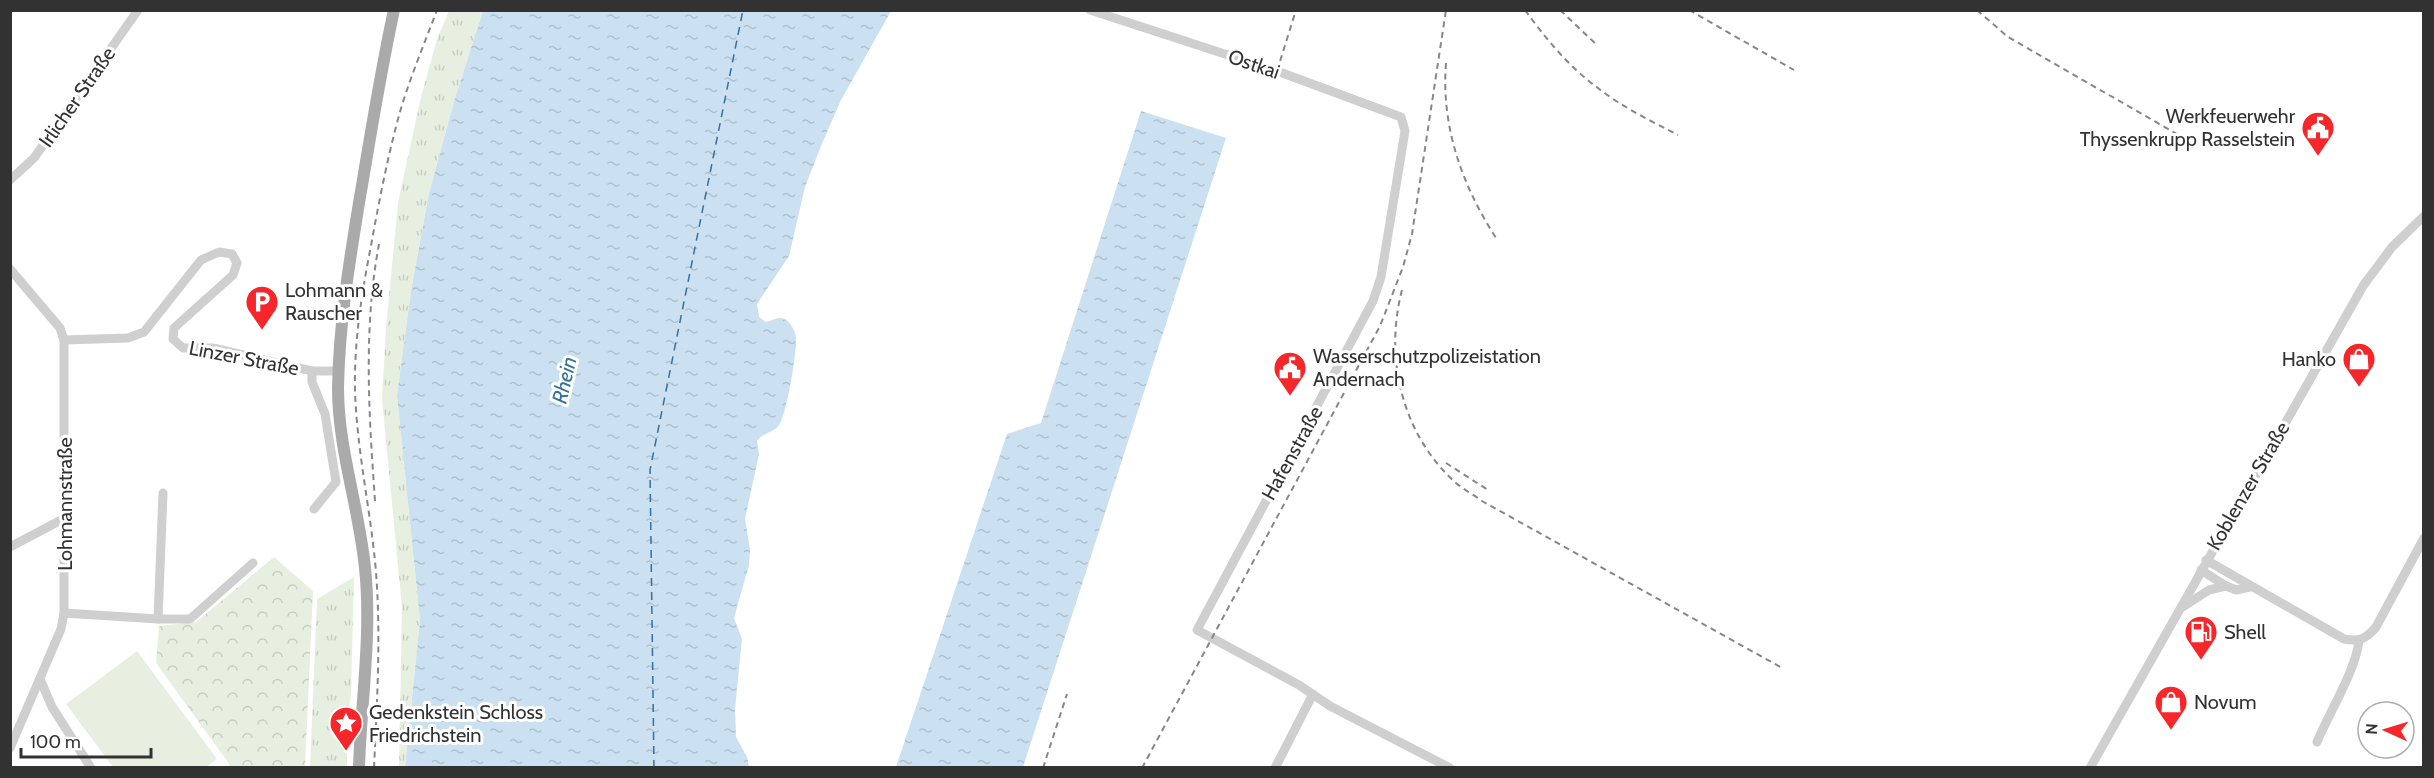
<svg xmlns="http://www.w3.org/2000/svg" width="2434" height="778" viewBox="0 0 2434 778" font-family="Cabin,sans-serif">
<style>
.grass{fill:url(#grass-tufts)}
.forest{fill:url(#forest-crowns)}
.garden{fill:#e7f0e0}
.water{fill:url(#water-ripples)}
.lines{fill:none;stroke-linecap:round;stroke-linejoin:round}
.ferry{stroke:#36709e;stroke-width:1.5;stroke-dasharray:8 6;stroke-linecap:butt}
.minor{stroke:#cfcfcf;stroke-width:9}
.major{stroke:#aaa;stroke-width:12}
.rail{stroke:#878787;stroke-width:2;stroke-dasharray:6 4.5;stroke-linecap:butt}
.labels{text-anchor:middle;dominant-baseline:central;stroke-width:6;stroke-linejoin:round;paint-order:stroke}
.street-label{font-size:20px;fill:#323232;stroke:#fff}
.poi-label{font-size:20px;fill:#323232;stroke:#fff;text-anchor:start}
.water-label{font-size:21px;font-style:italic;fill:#36709e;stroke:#fff}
</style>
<defs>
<pattern id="grass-tufts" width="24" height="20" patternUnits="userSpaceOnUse" patternTransform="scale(1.5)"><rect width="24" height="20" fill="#e7f0e0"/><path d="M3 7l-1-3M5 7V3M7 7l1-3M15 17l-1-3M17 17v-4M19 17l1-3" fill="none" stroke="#c7cec1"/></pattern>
<pattern id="forest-crowns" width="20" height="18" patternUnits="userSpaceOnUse" patternTransform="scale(1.5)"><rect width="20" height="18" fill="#e7f0e0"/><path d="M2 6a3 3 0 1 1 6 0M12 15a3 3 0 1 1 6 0" fill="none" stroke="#c7cec1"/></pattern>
<pattern id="water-ripples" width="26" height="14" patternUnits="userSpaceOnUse" patternTransform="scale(1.5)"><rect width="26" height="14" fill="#cbe0f0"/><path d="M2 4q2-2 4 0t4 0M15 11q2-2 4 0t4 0" fill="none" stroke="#afc1ce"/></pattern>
</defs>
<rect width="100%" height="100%" fill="#fff"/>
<g class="grass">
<polygon points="449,11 483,11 455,98 429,193 411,291 397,395 420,620 405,767 399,768 402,608 382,399 386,328 398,203 420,101 437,39"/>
<polygon points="354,577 351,695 347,729 347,767 310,767 317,599"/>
</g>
<polygon class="forest" points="274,557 313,591 305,767 228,767 230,765 156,663 159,626 196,622"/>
<polygon class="garden" points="137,651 217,759 206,767 113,767 66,704"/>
<g class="water">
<path d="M 483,11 L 891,11 L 841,100 L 821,146 L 805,187 L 789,256 L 757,304 L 759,317 L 766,322 C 772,321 778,316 784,319 C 790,321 795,331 796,337 C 797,352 787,413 779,425 C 774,433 763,432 757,441 L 759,454 L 745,519 L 750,549 L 749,565 L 734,618 L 742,639 L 735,709 L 736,737 L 747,757 L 749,767 L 405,767 L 420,620 L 397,395 L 411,291 L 429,193 L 455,98 Z"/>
<polygon points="1141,111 1226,138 1023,767 896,767 1007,434 1041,423"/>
</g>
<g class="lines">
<polyline class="ferry" points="654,768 650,470 743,10"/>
<g class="minor">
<polyline points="1090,10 1277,71 1401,117 1405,131 1381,277 1373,301 1197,630 1299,685 1330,706 1450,768"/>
<polyline points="10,180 34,158 138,10"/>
<polyline points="10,269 60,328 64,340 64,613 61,629 10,748"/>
<polyline points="64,340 128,338 144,332 201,260 219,252 232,254 237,263 233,275 174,328 173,339 183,348 213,348 312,371 339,371"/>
<polyline points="312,371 312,382 325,414 336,482 314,509"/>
<polyline points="10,547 63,519"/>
<path d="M 2206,560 L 2344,639 C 2359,642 2366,639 2376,627 L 2424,538"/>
<polyline points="2201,570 2226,586"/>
<polyline points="2181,608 2209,590 2226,586 2236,590 2250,587"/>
<polyline points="64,613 158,619 190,619 253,563"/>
<polyline points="158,619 163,493"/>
<polyline points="40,679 52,707 91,768"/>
<path d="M 2317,742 C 2330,711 2355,672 2359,641"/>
<polyline points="1275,768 1313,694"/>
<polyline points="2090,768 2363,286 2392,247 2424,216"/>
</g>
<path class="major" d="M 359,768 C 361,701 372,634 365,568 C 359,507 338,449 338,388 C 339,326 349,264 359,203 C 370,139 380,74 394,10"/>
<g class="rail">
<path d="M 1525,10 C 1546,39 1569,67 1598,88 C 1622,107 1651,121 1678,135"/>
<polyline points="1560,10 1598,46"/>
<polyline points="1689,10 1794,70"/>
<polyline points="1977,10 2008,37 2182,137"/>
<path d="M 1446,63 C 1441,127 1462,185 1496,238"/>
<polyline points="1277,71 1296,10"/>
<path d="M 1402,290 C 1384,358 1402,435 1456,483 C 1464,490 1474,495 1482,501 L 1784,669"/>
<polyline points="1446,463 1488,490"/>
<path d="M 375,501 C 369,416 363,329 379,244"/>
<path d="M 374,768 C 377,702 381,638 376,572 C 371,512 357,452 355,391 C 354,344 361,297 370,251 C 379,202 388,153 402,105 C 412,73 425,42 437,10"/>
<polyline points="1043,768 1067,694"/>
<polyline points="1142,768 1380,326 1403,267 1412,234 1446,10"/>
</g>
</g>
<defs>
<g id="civic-pin" transform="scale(1.725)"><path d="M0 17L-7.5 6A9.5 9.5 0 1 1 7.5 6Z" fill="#f6272a" stroke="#fff"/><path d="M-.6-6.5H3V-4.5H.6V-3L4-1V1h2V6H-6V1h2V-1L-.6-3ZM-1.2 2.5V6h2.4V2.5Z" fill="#fff"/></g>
<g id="parking-pin" transform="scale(1.725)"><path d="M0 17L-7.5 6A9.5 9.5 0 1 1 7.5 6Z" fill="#f6272a" stroke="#fff"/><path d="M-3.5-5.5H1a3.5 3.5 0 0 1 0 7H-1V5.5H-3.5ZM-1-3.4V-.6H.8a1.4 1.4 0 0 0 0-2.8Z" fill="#fff"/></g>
<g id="shop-pin" transform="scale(1.725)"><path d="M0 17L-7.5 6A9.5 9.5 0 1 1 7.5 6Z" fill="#f6272a" stroke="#fff"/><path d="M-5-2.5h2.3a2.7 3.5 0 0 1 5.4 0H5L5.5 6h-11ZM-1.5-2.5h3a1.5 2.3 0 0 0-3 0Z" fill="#fff"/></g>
<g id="fuel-pin" transform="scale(1.725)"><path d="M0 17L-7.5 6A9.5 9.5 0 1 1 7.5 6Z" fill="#f6272a" stroke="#fff"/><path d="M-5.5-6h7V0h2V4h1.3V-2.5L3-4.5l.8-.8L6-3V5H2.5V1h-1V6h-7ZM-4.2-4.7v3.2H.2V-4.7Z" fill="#fff"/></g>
<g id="sight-pin" transform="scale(1.725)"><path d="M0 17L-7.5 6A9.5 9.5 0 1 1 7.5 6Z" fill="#f6272a" stroke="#fff"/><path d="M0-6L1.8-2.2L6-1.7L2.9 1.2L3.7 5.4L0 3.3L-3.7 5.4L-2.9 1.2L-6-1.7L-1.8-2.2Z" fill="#fff"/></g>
</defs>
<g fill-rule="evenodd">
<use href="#civic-pin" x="2318" y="128"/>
<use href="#parking-pin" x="262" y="302"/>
<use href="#shop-pin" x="2359" y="359"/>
<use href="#civic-pin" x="1290" y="368"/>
<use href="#fuel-pin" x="2201" y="632"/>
<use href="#shop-pin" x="2171" y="702"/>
<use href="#sight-pin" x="346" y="723"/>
</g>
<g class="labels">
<g class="street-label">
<text transform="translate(1254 64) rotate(19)">Ostkai</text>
<text transform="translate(77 97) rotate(-55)">Irlicher Straße</text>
<text transform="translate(244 358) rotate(11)">Linzer Straße</text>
<text transform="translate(1292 453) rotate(-61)">Hafenstraße</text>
<text transform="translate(2248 486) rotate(-60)">Koblenzer Straße</text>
<text transform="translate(65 504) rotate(-90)">Lohmannstraße</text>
</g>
<g class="poi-label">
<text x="2295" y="116" text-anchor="end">Werkfeuerwehr<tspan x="2295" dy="23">Thyssenkrupp Rasselstein</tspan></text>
<text x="285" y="290">Lohmann &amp;<tspan x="285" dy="23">Rauscher</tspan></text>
<text x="1313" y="356">Wasserschutzpolizeistation<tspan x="1313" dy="23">Andernach</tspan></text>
<text x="2336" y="359" text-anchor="end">Hanko</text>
<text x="2224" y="632">Shell</text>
<text x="2194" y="702">Novum</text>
<text x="369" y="712">Gedenkstein Schloss<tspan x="369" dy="23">Friedrichstein</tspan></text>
</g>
<g class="water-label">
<text transform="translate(564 380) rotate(-77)">Rhein</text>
</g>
</g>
<rect width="2434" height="778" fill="none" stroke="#323232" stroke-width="24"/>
<g transform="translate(2386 730) rotate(274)"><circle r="28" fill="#ffffff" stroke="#adadad" stroke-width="1.5"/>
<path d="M0-4.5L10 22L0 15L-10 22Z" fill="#f6272a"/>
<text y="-9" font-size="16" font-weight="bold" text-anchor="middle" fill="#323232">N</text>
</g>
<path d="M21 748v9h130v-9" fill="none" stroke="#323232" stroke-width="3"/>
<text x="30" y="748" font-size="18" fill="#323232" stroke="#ffffff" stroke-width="4.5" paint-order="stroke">100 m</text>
</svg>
